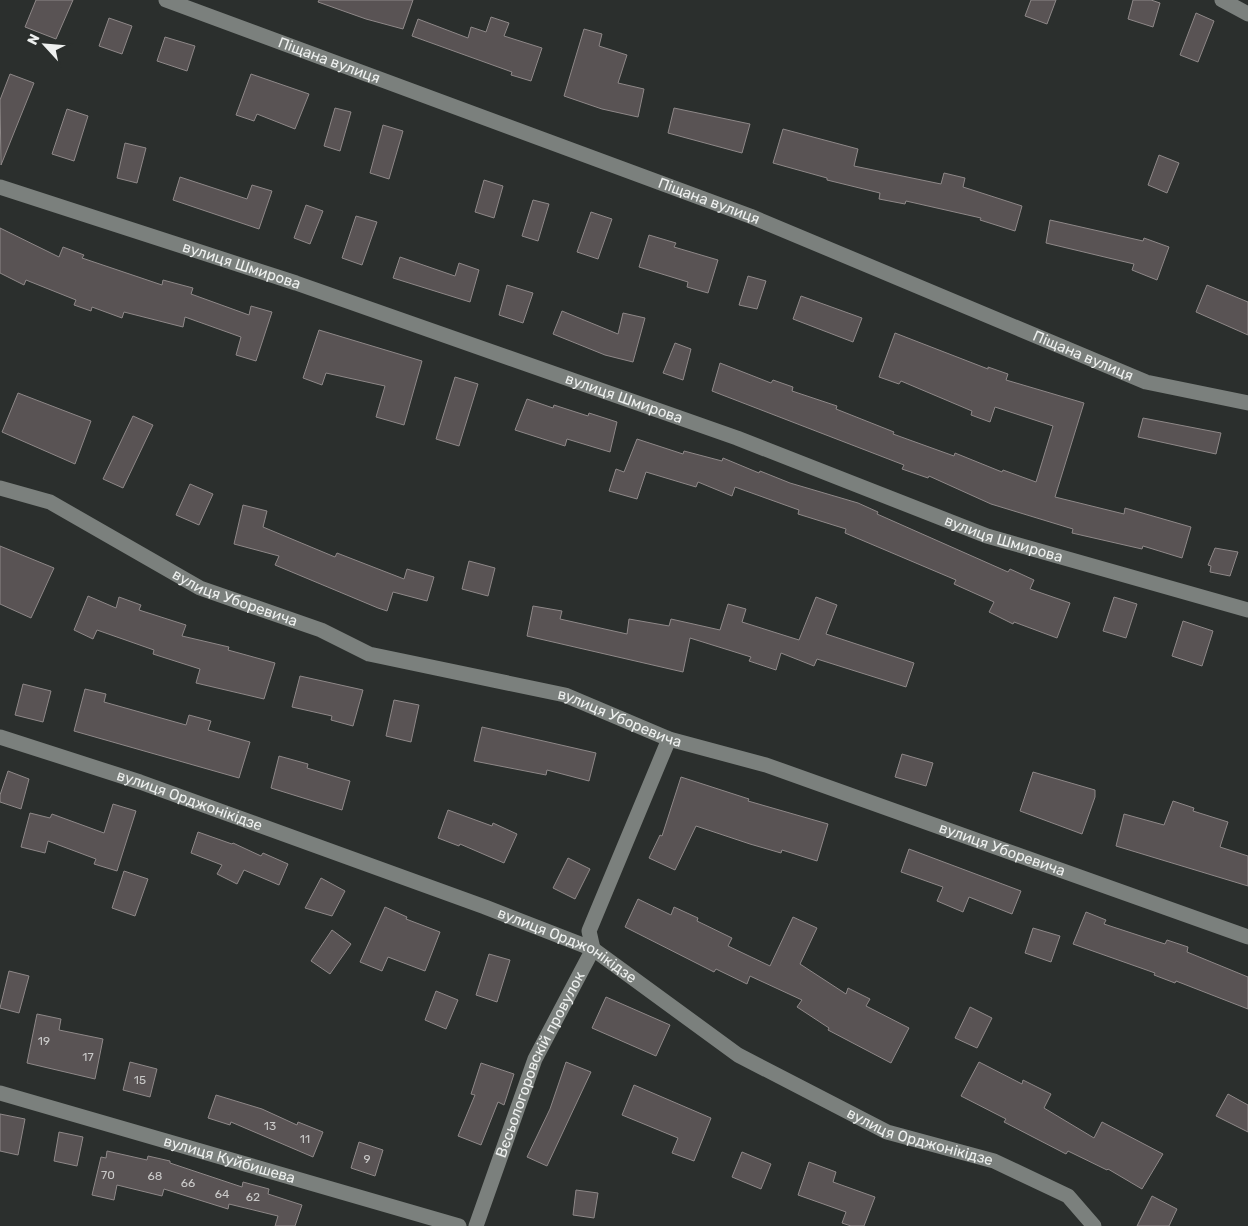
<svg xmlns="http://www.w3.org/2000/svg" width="1248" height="1226" viewBox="0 0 1248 1226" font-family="Rubik,sans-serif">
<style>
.building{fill:#595354;stroke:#8e8888}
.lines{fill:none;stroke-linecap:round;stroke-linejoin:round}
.street{stroke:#7b807d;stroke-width:15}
.labels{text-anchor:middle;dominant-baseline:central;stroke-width:4.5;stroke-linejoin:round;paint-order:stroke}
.number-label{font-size:12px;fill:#c9c9c8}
.street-label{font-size:15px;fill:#eef0ef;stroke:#2b2f2d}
</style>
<rect width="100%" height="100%" fill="#2b2f2d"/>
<g class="building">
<polygon points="36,0 73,0 56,39 25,27"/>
<polygon points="319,0 413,0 403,29 366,19 318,2"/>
<polygon points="1031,0 1056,0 1047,24 1025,16"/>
<polygon points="1133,0 1151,0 1160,3 1153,27 1128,19"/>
<polygon points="1196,13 1214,21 1198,62 1180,55"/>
<polygon points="491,17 509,23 504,36 542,48 531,81 511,75 512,72 412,36 418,19 468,38 471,27 486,32"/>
<polygon points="109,18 132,26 122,54 99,46"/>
<polygon points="584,29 602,34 599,46 627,55 618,83 644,89 638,117 602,109 564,96"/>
<polygon points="165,37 195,46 187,71 157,61"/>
<polygon points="10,74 34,83 1,165 0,100"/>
<polygon points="251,74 309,94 295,129 257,114 254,121 236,115"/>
<polygon points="335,108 351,112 340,151 324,146"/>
<polygon points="674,108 750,124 742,153 668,133"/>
<polygon points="67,109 88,116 74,161 52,154"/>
<polygon points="383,125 403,131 389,179 370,173"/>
<polygon points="783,129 858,149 854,166 941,184 944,173 965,178 963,187 1022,206 1015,231 980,220 981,218 906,201 905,204 879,199 880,193 827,180 827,178 773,163"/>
<polygon points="125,143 146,148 137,183 117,178"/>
<polygon points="1159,155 1179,163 1167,193 1148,185"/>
<polygon points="180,177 247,199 252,185 272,191 259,229 173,200"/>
<polygon points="484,180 503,186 494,218 475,212"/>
<polygon points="533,200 549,204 538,241 522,236"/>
<polygon points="306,205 323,211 310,244 294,238"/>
<polygon points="591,212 612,219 598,259 577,252"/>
<polygon points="356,216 377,222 362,265 342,258"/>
<polygon points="1050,220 1143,241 1144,238 1169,247 1157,280 1132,270 1134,264 1046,243"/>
<polygon points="0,228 59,257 63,247 84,255 82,258 162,285 163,280 193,288 191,294 249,315 251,306 272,312 256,361 236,355 241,337 185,317 183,327 124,312 122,318 92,307 91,311 74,305 76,300 26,280 24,285 0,273"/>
<polygon points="649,235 676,243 674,247 718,260 708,293 687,287 688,282 639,267"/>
<polygon points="400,257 455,276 459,263 479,270 470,302 393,278"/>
<polygon points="748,276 766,281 757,309 739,305"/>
<polygon points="507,285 533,293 523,323 499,315"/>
<polygon points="1207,285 1248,302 1248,335 1196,312"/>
<polygon points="801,296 862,318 853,342 793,319"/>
<polygon points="562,311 618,334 623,313 645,318 633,362 605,355 553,334"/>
<polygon points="319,330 422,361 404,425 376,417 385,386 326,373 322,385 303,378"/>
<polygon points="895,333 988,369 988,367 1008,374 1006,380 1084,403 1055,497 1124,514 1125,508 1191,527 1182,558 1143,546 1142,549 1072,533 1073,529 991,504 929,476 928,478 902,469 904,465 712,391 720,363 771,383 773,380 793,387 792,391 837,406 836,409 894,432 893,434 954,456 955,453 1002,472 1003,470 1036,482 1053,426 995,407 990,422 971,415 972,411 901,381 899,384 879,377"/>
<polygon points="675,343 691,349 683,380 663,373"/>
<polygon points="455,377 478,384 459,446 436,439"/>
<polygon points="18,393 91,421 75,464 2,432"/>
<polygon points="527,399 553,408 554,405 588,416 589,413 617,422 610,452 567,439 565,446 515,430"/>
<polygon points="133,416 153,425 123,488 103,479"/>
<polygon points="1143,418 1221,433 1216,454 1138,437"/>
<polygon points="637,439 683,454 684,451 722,461 723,458 759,473 760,471 790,483 858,503 878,512 877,514 1008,572 1010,569 1034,580 1030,589 1070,603 1057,638 1014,622 1013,624 989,612 994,602 954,584 956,580 845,533 846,529 798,514 799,510 735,487 732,496 698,482 696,487 646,472 637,499 609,491 616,469 624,472"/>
<polygon points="190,484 213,494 199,525 176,515"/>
<polygon points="243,505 267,511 263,527 335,557 337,553 404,579 407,569 434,577 427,601 393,592 387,611 378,608 275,565 279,556 234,544"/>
<polygon points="0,546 54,568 31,618 0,604"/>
<polygon points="1215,548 1238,552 1230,576 1210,572 1211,566 1208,565"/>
<polygon points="469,561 495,568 488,596 462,589"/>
<polygon points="88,596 116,608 119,597 141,605 139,610 186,625 182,636 229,647 228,650 275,663 264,699 196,683 200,669 153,654 154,650 97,630 93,639 74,630"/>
<polygon points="816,597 837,605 826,634 914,663 906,687 817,659 814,666 781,653 776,670 749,661 751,657 690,638 683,672 527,636 533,606 562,611 560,619 627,634 629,619 669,626 671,619 720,630 728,604 746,609 742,622 799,640"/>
<polygon points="1114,597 1137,604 1126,638 1103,631"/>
<polygon points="1183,621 1213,631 1202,666 1172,656"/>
<polygon points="300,676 363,690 353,726 331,720 332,716 292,707"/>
<polygon points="23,684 51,691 43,722 15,715"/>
<polygon points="85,689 106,694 104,702 186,725 189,715 211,721 208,730 250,742 239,778 74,731"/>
<polygon points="394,700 419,705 411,742 386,736"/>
<polygon points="482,727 596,753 589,781 547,770 546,775 474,761"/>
<polygon points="902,754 933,763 926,786 895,777"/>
<polygon points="279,756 308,764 307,768 350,781 342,810 271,788"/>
<polygon points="8,771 29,779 21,809 0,802 0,795"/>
<polygon points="1033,772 1095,790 1095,797 1082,834 1020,811"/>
<polygon points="681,777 749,799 748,801 828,824 817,861 782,850 781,853 750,844 696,826 675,870 649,858 660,835 662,836"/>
<polygon points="1173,801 1194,808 1193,811 1228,822 1220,847 1248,856 1248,886 1116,846 1124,814 1164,825"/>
<polygon points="113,804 136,811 117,871 94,864 96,859 48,841 45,853 21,847 30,813 50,818 52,814 104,833"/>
<polygon points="448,810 492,826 493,823 517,834 504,863 460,844 459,846 438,838"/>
<polygon points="198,832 232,844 233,843 261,856 263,853 288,864 279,885 244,870 237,884 217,874 222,865 191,853"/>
<polygon points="909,849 1021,891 1012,914 969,897 963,912 937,901 943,887 901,872"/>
<polygon points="568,858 590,869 575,899 553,888"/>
<polygon points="124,871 148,879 135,916 112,908"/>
<polygon points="321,878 345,891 332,916 305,908"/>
<polygon points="638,899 671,915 674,907 698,918 697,921 732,938 728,946 770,966 793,917 817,928 800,964 846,994 848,988 870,999 866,1006 909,1028 891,1063 828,1030 829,1028 797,1007 802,1000 750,976 747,984 716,969 714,972 625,927"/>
<polygon points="385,907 407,917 406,919 440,932 425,971 388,957 382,971 360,962"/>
<polygon points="1086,912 1106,920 1104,924 1165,944 1167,940 1188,947 1187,952 1248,977 1248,1009 1176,981 1175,983 1154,975 1155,973 1073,944"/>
<polygon points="1033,928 1060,936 1051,962 1025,953"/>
<polygon points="332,930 351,944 330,974 311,961"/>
<polygon points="489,954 510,960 497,1002 476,995"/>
<polygon points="9,971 29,976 19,1013 0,1008"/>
<polygon points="436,991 458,1000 446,1029 425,1020"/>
<polygon points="606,997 670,1025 656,1056 592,1028"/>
<polygon points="970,1007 992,1018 977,1048 955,1038"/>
<polygon points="37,1014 61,1019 59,1030 103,1039 95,1079 27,1063"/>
<polygon points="130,1062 157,1069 150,1097 123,1090"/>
<polygon points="566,1062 591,1072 547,1166 527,1157 550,1109"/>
<polygon points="979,1062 1022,1084 1023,1080 1051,1094 1044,1108 1094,1138 1102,1122 1163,1154 1142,1189 1108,1169 1107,1170 1068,1151 1066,1154 1004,1122 1006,1119 961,1096"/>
<polygon points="481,1063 514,1074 504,1105 498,1102 481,1145 458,1136 475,1095 471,1094"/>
<polygon points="634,1085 711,1118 694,1161 672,1153 678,1138 622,1115"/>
<polygon points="1228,1094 1248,1105 1248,1132 1216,1116"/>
<polygon points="216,1095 262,1109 297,1125 298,1122 323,1132 313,1157 231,1122 230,1125 208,1118"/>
<polygon points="0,1114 25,1119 18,1155 0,1151"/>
<polygon points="59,1132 83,1137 77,1166 54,1161"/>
<polygon points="359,1142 383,1150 375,1176 351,1168"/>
<polygon points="107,1151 147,1160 148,1156 170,1161 170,1163 242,1187 243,1182 269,1189 268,1194 302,1205 295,1226 275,1226 278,1216 229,1204 228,1209 164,1189 162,1196 117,1185 114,1200 92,1195 101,1157 106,1158"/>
<polygon points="742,1152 771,1164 761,1189 732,1177"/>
<polygon points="809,1162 836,1172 833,1182 875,1197 864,1226 851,1226 842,1223 846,1212 798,1195"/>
<polygon points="576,1190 598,1193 594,1218 573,1215"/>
<polygon points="1152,1196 1177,1209 1169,1226 1137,1226"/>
</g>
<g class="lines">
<g class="street">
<path id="s1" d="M 166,0 L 750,216 L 1146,382 L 1248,403"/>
<polyline points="1222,0 1248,14"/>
<path id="s2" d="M 0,187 L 296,283 L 737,438 L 987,536 L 1248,610"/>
<path id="s3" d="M 0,488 L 50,502 L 200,588 L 321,630 L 369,654 L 565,695 L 669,739 L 766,765 L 1248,937"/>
<path id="s4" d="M 0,737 L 140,782 L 485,907 L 593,949 L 738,1055 L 887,1132 L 994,1161 L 1068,1196 L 1094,1226"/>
<path id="s5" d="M 0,1093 L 459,1226"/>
<path id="s6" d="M 476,1226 L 535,1059 L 593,949 L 589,931 L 669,739"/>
</g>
</g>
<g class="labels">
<g class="number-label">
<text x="44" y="1041">19</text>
<text x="88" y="1057">17</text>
<text x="140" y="1080">15</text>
<text x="270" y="1126">13</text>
<text x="305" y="1139">11</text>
<text x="367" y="1159">9</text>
<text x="108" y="1175">70</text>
<text x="155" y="1176">68</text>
<text x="188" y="1183">66</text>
<text x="222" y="1194">64</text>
<text x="253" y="1197">62</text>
</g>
<g class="street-label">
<text stroke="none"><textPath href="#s1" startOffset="174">Піщана вулиця</textPath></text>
<text stroke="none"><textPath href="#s1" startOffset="579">Піщана вулиця</textPath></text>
<text stroke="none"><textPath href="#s2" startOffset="254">вулиця Шмирова</textPath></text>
<text stroke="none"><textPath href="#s1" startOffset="984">Піщана вулиця</textPath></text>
<text stroke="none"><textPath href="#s2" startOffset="659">вулиця Шмирова</textPath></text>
<text stroke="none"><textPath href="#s2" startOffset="1064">вулиця Шмирова</textPath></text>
<text stroke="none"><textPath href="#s3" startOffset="261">вулиця Уборевича</textPath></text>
<text stroke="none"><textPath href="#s3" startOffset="666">вулиця Уборевича</textPath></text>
<text stroke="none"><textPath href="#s4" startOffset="200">вулиця Орджонікідзе</textPath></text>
<text stroke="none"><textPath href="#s3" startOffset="1071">вулиця Уборевича</textPath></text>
<text stroke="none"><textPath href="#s4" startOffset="605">вулиця Орджонікідзе</textPath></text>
<text stroke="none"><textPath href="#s6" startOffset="174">Вєсьологоровскій провулок</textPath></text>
<text stroke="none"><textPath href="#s4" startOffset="1010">вулиця Орджонікідзе</textPath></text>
<text stroke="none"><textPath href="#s5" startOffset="239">вулиця Куйбишева</textPath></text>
</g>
</g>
<g transform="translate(45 45) rotate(296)" stroke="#2b2f2d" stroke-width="4" paint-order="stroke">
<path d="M0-4L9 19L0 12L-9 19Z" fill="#eef0ef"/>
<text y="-8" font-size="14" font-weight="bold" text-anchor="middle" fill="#eef0ef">N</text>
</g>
</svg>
